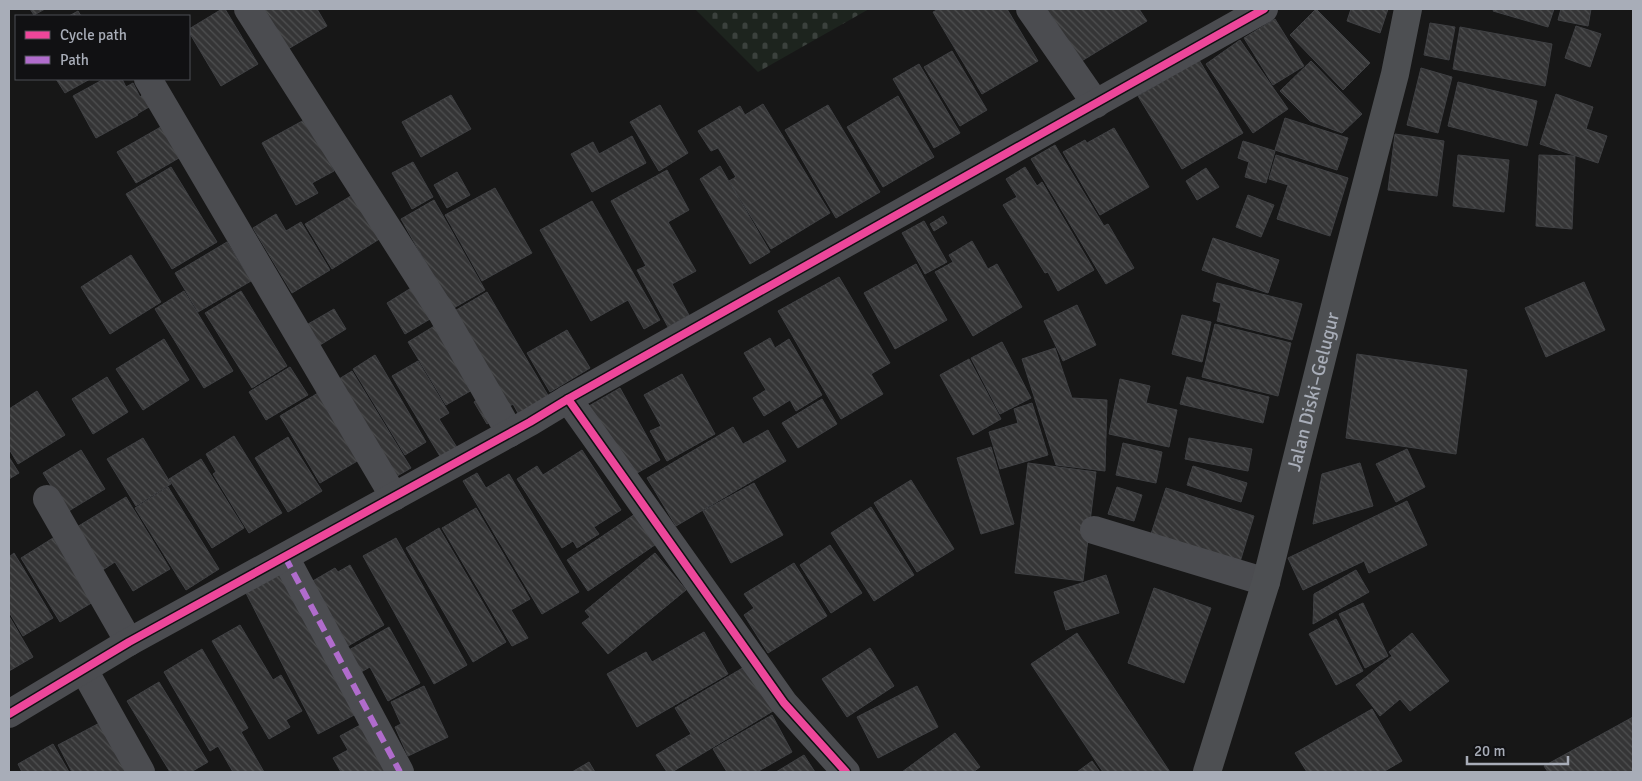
<svg xmlns="http://www.w3.org/2000/svg" width="1642" height="781" viewBox="0 0 1642 781" font-family="Signika,sans-serif">
<style>
.cemetery{fill:url(#cemetery-stones)}
.building{fill:url(#building-back-hatch);stroke:#3f4043}
.lines{fill:none;stroke-linecap:round;stroke-linejoin:round}
.minor{stroke:#4b4c50;stroke-width:28}
.major{stroke:#4d4f52;stroke-width:28}
.quiet{stroke:#b06ccc;stroke-width:6;stroke-dasharray:12 6;stroke-linecap:butt}
.cycleway-casing{stroke:#111113;stroke-width:11}
.cycleway{stroke:#ed469a;stroke-width:8}
.labels{text-anchor:middle;dominant-baseline:central;stroke-width:5;stroke-linejoin:round;paint-order:stroke}
.street-label{font-size:19px;fill:#a8adb8;stroke:#111113}
</style>
<defs>
<pattern id="cemetery-stones" width="16" height="16" patternUnits="userSpaceOnUse" patternTransform="scale(1.25)"><rect width="16" height="16" fill="#1d241e"/><path d="M2 7V4a2 2 0 0 1 4 0v3zM10 15v-3a2 2 0 0 1 4 0v3z" fill="#3b413d"/></pattern>
<pattern id="building-back-hatch" width="6" height="6" patternUnits="userSpaceOnUse" patternTransform="scale(1.25)"><rect width="6" height="6" fill="#353536"/><path d="M-1 5l2 2M0 0l6 6M5-1l2 2" fill="none" stroke="#4f5051"/></pattern>
</defs>
<rect width="100%" height="100%" fill="#171717"/>
<polygon class="cemetery" points="695,9 869,9 758,72"/>
<g class="building">
<polygon points="30,9 45,9 34,15"/>
<polygon points="222,9 225,9 258,64 221,86 189,32 189,29"/>
<polygon points="264,9 317,9 327,26 288,49"/>
<polygon points="939,9 1007,9 1038,61 982,94 933,12"/>
<polygon points="1047,9 1139,9 1147,21 1080,62"/>
<polygon points="1316,9 1370,63 1343,90 1290,35"/>
<polygon points="1351,9 1388,9 1380,33 1347,21"/>
<polygon points="1494,9 1554,9 1548,27 1493,11"/>
<polygon points="1561,9 1591,9 1588,26 1558,20"/>
<polygon points="78,11 81,16 69,16"/>
<polygon points="1275,19 1304,66 1273,85 1244,38"/>
<polygon points="1430,23 1455,27 1449,60 1424,55"/>
<polygon points="1576,26 1601,34 1590,67 1565,58"/>
<polygon points="1460,27 1552,44 1545,86 1453,69"/>
<polygon points="1240,40 1288,109 1253,133 1206,64"/>
<polygon points="952,51 987,110 960,126 924,67"/>
<polygon points="1199,60 1243,133 1182,169 1138,96"/>
<polygon points="1311,61 1362,114 1342,133 1310,121 1280,91"/>
<polygon points="919,64 960,133 934,148 893,79"/>
<polygon points="1421,68 1452,77 1438,133 1407,125"/>
<polygon points="56,79 90,79 65,93"/>
<polygon points="104,79 122,79 126,87 133,83 140,97 142,95 149,107 137,114 138,115 96,138 73,96"/>
<polygon points="1458,82 1537,101 1527,146 1448,126"/>
<polygon points="1556,94 1593,107 1586,129 1607,136 1598,163 1540,144"/>
<polygon points="451,95 471,129 421,157 402,122"/>
<polygon points="898,96 934,157 883,187 847,127"/>
<polygon points="763,104 830,213 771,249 729,181 736,177 718,148 711,151 698,131 740,106 745,115"/>
<polygon points="660,105 688,153 659,171 630,122"/>
<polygon points="828,105 880,192 836,218 785,130"/>
<polygon points="1285,118 1348,138 1337,170 1275,150"/>
<polygon points="306,119 334,171 312,183 318,193 296,205 262,143"/>
<polygon points="166,124 184,155 136,183 117,152"/>
<polygon points="1114,128 1149,187 1100,215 1063,152 1085,140 1087,143"/>
<polygon points="1395,134 1444,141 1437,196 1388,190"/>
<polygon points="632,136 646,163 592,192 571,154 593,142 599,154"/>
<polygon points="1243,141 1275,151 1266,183 1245,177 1249,162 1238,158"/>
<polygon points="1055,145 1104,226 1108,224 1134,268 1106,284 1031,159"/>
<polygon points="1276,155 1348,178 1330,236 1277,219 1288,185 1269,179"/>
<polygon points="1458,155 1509,160 1504,212 1453,206"/>
<polygon points="1539,155 1575,156 1572,229 1536,226"/>
<polygon points="413,162 433,197 412,209 392,173"/>
<polygon points="720,166 770,252 750,264 700,179"/>
<polygon points="171,167 217,242 172,269 126,194"/>
<polygon points="1025,167 1037,186 1042,182 1094,270 1058,291 1048,272 1045,273 1003,205 1017,197 1006,179"/>
<polygon points="1206,168 1219,187 1197,200 1186,181"/>
<polygon points="667,170 689,210 668,222 696,271 672,284 689,315 668,327 637,270 646,266 611,201"/>
<polygon points="457,172 470,195 447,208 434,185"/>
<polygon points="495,188 532,253 482,281 445,215"/>
<polygon points="354,194 381,238 332,269 305,224"/>
<polygon points="1248,195 1274,205 1261,237 1236,227"/>
<polygon points="434,200 485,290 452,309 401,219"/>
<polygon points="592,201 660,320 644,329 628,300 591,321 540,230"/>
<polygon points="276,214 286,231 301,222 330,270 292,293 253,228"/>
<polygon points="943,216 947,223 934,231 930,224"/>
<polygon points="924,221 947,262 925,274 902,233"/>
<polygon points="1213,238 1279,260 1268,293 1202,270"/>
<polygon points="972,241 988,269 997,264 1022,307 973,336 935,272 953,262 949,255"/>
<polygon points="227,242 251,281 198,312 175,273"/>
<polygon points="131,255 161,302 110,334 81,287"/>
<polygon points="916,264 947,320 895,349 864,293"/>
<polygon points="839,277 890,363 871,374 883,394 841,419 778,311"/>
<polygon points="1584,282 1605,330 1546,357 1525,308"/>
<polygon points="1217,283 1302,304 1292,340 1217,321 1221,303 1213,301"/>
<polygon points="416,285 435,316 405,334 387,303"/>
<polygon points="184,291 233,371 204,388 155,309"/>
<polygon points="241,291 287,366 252,388 205,313"/>
<polygon points="487,292 549,397 519,415 513,404 502,411 451,313"/>
<polygon points="1077,305 1096,345 1063,361 1044,321"/>
<polygon points="334,309 346,329 320,345 308,324"/>
<polygon points="1182,315 1211,322 1202,362 1172,354"/>
<polygon points="441,322 479,386 446,405 408,342"/>
<polygon points="1215,324 1291,343 1278,396 1202,377"/>
<polygon points="567,330 590,368 550,392 527,353"/>
<polygon points="770,338 775,348 789,339 822,395 796,411 790,400 764,416 753,398 766,390 744,353"/>
<polygon points="164,339 189,380 143,410 116,369"/>
<polygon points="1002,342 1031,398 1000,414 971,358"/>
<polygon points="1055,348 1072,398 1107,400 1105,471 1056,465 1022,359"/>
<polygon points="1357,354 1467,370 1456,454 1346,438"/>
<polygon points="375,355 426,442 405,455 353,369"/>
<polygon points="969,359 1001,419 973,435 940,375"/>
<polygon points="418,361 449,413 439,419 458,449 441,458 392,376"/>
<polygon points="290,367 308,395 266,420 249,392"/>
<polygon points="352,371 411,468 392,479 334,382"/>
<polygon points="682,374 715,434 667,461 650,431 661,426 644,395"/>
<polygon points="107,377 128,412 93,434 72,399"/>
<polygon points="1187,377 1269,397 1263,423 1180,404"/>
<polygon points="1120,379 1150,386 1146,403 1177,410 1169,447 1109,434"/>
<polygon points="620,388 660,460 630,477 582,410"/>
<polygon points="37,391 65,435 18,464 9,449 9,409"/>
<polygon points="318,393 359,460 320,483 280,416"/>
<polygon points="483,396 496,418 487,424 474,402"/>
<polygon points="822,399 837,424 798,448 782,423"/>
<polygon points="1032,403 1048,455 1000,469 989,432 1018,423 1014,409"/>
<polygon points="733,427 743,444 768,430 786,461 676,526 647,478"/>
<polygon points="234,436 282,513 249,533 213,474 216,472 206,454"/>
<polygon points="288,437 322,491 288,512 255,458"/>
<polygon points="143,438 171,484 136,506 107,459"/>
<polygon points="1189,438 1252,449 1248,471 1185,459"/>
<polygon points="1123,443 1162,452 1156,483 1116,475"/>
<polygon points="991,447 1014,524 981,534 957,458"/>
<polygon points="1407,449 1425,487 1396,502 1376,464"/>
<polygon points="81,450 105,489 67,512 43,473"/>
<polygon points="582,450 621,510 594,527 599,534 577,548 573,541 562,548 517,479 537,466 543,475"/>
<polygon points="9,457 19,473 9,479"/>
<polygon points="201,459 244,528 212,548 169,479"/>
<polygon points="1028,463 1096,472 1083,581 1015,573"/>
<polygon points="1360,463 1373,506 1313,524 1322,474"/>
<polygon points="1193,466 1247,483 1241,502 1187,485"/>
<polygon points="477,473 486,488 509,474 579,592 542,614 463,481"/>
<polygon points="911,480 954,549 917,572 874,503"/>
<polygon points="754,483 783,535 731,563 703,511"/>
<polygon points="168,487 219,569 186,590 135,508"/>
<polygon points="1117,487 1142,495 1134,521 1108,514"/>
<polygon points="1166,488 1254,516 1240,562 1151,534"/>
<polygon points="126,497 170,569 133,591 115,562 98,573 72,530"/>
<polygon points="1407,501 1427,545 1369,573 1364,561 1303,590 1288,558"/>
<polygon points="871,507 914,575 874,601 831,533"/>
<polygon points="476,508 530,599 511,610 528,638 512,646 442,528"/>
<polygon points="641,510 662,540 588,591 567,560"/>
<polygon points="439,528 506,642 473,662 406,548"/>
<polygon points="53,538 93,602 60,622 21,558"/>
<polygon points="396,538 467,665 434,684 363,556"/>
<polygon points="830,545 862,593 831,613 800,565"/>
<polygon points="14,553 53,618 23,636 9,612 9,557"/>
<polygon points="655,553 686,590 608,654 582,623 590,617 585,611"/>
<polygon points="794,563 827,616 768,653 744,615 754,608 744,594"/>
<polygon points="350,565 384,625 348,646 311,582 335,568 338,572"/>
<polygon points="1356,570 1369,592 1313,624 1314,594"/>
<polygon points="283,573 356,714 318,734 246,593"/>
<polygon points="1106,575 1119,613 1066,630 1054,592"/>
<polygon points="1154,588 1211,608 1184,683 1128,663"/>
<polygon points="1363,603 1388,656 1365,668 1339,614"/>
<polygon points="9,616 33,657 9,671"/>
<polygon points="1336,619 1363,671 1336,685 1309,634"/>
<polygon points="240,625 273,680 281,675 302,711 286,720 290,727 269,739 212,641"/>
<polygon points="389,627 420,683 388,701 370,667 361,672 349,650"/>
<polygon points="704,632 728,674 637,727 607,674 646,652 652,662"/>
<polygon points="1077,633 1170,772 1103,772 1031,664"/>
<polygon points="1412,633 1449,681 1410,711 1400,699 1380,716 1356,685 1392,656 1389,652"/>
<polygon points="870,648 894,686 847,717 822,679"/>
<polygon points="202,649 248,728 241,732 264,772 233,772 218,746 210,751 164,672"/>
<polygon points="751,663 778,708 672,772 667,772 656,755 691,734 675,708"/>
<polygon points="159,682 208,762 191,772 170,772 127,701"/>
<polygon points="424,686 448,737 408,756 395,727 401,724 391,702"/>
<polygon points="917,686 938,727 878,758 857,717"/>
<polygon points="1372,709 1402,761 1383,772 1307,772 1295,753"/>
<polygon points="772,715 792,752 757,772 727,772 713,749"/>
<polygon points="1633,717 1633,772 1548,772 1544,766"/>
<polygon points="107,719 135,772 72,772 58,745"/>
<polygon points="362,724 388,772 341,772 333,758 348,750 340,736"/>
<polygon points="955,733 980,767 973,772 902,772"/>
<polygon points="53,744 69,772 22,772 18,764"/>
<polygon points="804,755 815,772 776,772"/>
<polygon points="1092,761 1100,772 1077,772"/>
<polygon points="589,762 595,772 572,772"/>
</g>
<g class="lines">
<g class="minor">
<polyline points="248,9 443,315 510,433"/>
<polyline points="1030,9 1096,104"/>
<polyline points="148,79 394,497"/>
<polyline points="568,399 784,703 846,772"/>
<polyline points="47,499 129,642"/>
<polyline points="1094,530 1266,582"/>
<polyline points="285,557 400,772"/>
<polyline points="84,670 141,772"/>
<polyline points="9,714 129,642 530,422 568,399 1264,9"/>
</g>
<path class="major" id="s1" d="M 1207,772 L 1266,582 L 1344,270 L 1395,74 L 1408,9"/>
<polyline class="quiet" points="285,557 400,772"/>
<g class="cycleway-casing">
<g id="cycleway">
<polyline points="568,399 784,703 846,772"/>
<polyline points="9,714 129,642 530,422 568,399 1264,9"/>
</g>
</g>
<use href="#cycleway" class="cycleway"/>
</g>
<g class="labels">
<g class="street-label">
<text stroke="none"><textPath href="#s1" startOffset="395">Jalan Diski–Gelugur</textPath></text>
</g>
</g>
<rect width="1642" height="781" fill="none" stroke="#a8adb8" stroke-width="20"/>
<rect x="15" y="15" width="175" height="65" fill="#111113" stroke="#4d4f55"/>
<rect x="25" y="31" width="25" height="8" fill="#ed469a" stroke="#4d4f55"/>
<text x="60" y="40" font-size="15" fill="#a8adb8">Cycle path</text>
<rect x="25" y="56" width="25" height="8" fill="#b06ccc" stroke="#4d4f55"/>
<text x="60" y="65" font-size="15" fill="#a8adb8">Path</text>
<path d="M1467 756v8h101v-8" fill="none" stroke="#a8adb8" stroke-width="2.5"/>
<text x="1474" y="756" font-size="15" fill="#a8adb8" stroke="#111113" stroke-width="4" paint-order="stroke">20 m</text>
</svg>
